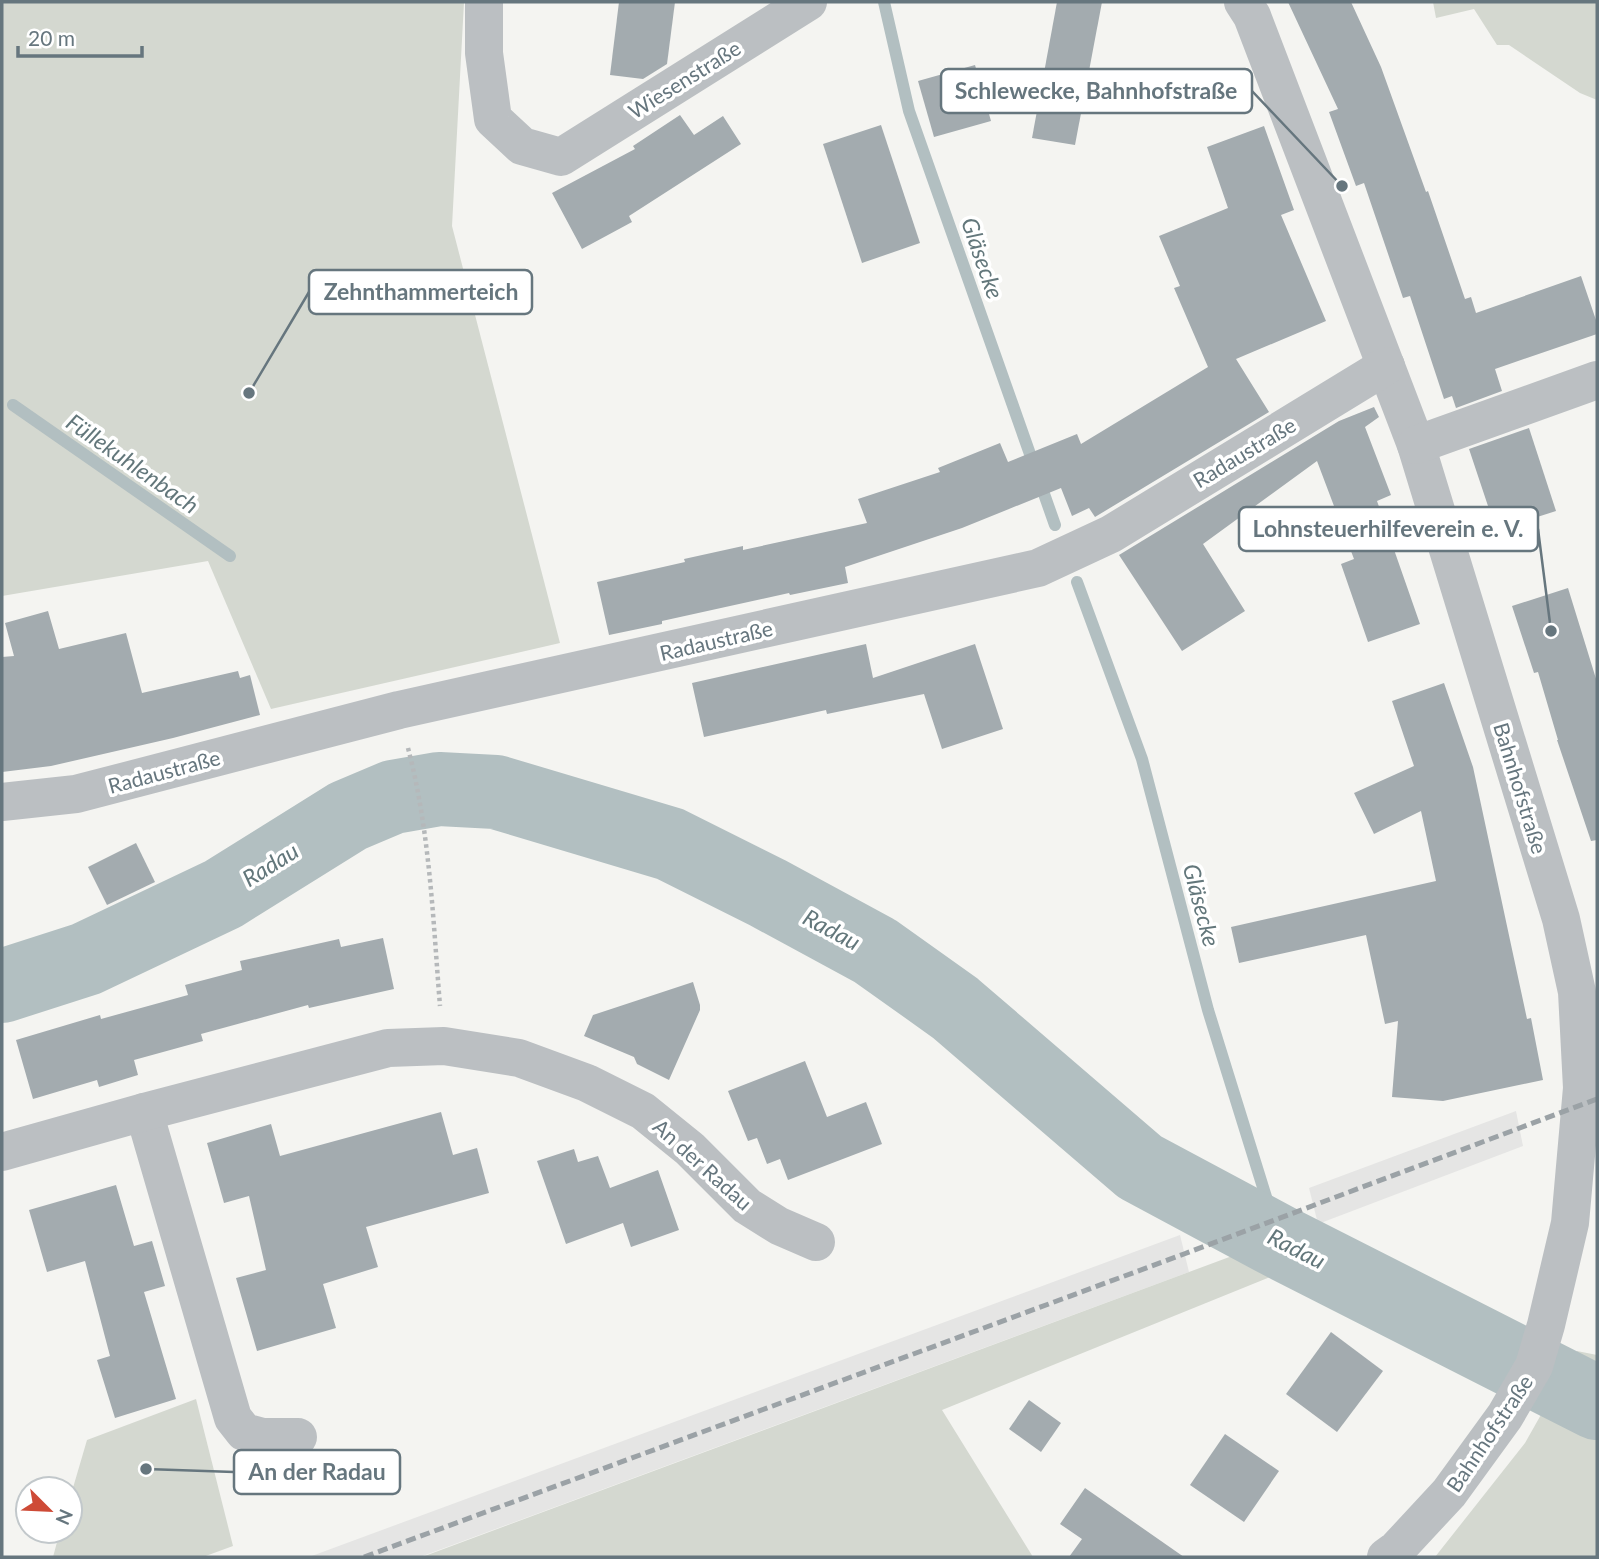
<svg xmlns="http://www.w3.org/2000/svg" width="1599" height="1559" viewBox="0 0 1599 1559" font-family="Lato,sans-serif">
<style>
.built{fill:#e5e5e4}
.green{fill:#d4d8d0}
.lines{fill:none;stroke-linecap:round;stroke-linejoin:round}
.stream{stroke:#b2bfc1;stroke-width:12}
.river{stroke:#b2bfc1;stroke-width:74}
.building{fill:#a3abaf}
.path{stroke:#b5b8ba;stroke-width:4.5;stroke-dasharray:3.5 3.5;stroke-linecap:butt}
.minor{stroke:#bbbfc2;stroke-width:38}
.rail{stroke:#9ba2a6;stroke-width:5;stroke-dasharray:10 5;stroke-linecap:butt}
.labels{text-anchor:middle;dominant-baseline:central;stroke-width:7;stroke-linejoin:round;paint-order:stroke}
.street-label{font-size:21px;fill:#66767e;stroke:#fff}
.water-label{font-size:23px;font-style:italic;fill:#63777b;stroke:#fff}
.leader{fill:none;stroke:#66767e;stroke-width:2.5}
.callout-dot{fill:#66767e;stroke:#fff;stroke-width:2.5}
.callout{fill:#fff;stroke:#66767e;stroke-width:2.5}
.callout-label{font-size:23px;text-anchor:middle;font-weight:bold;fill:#66767e}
</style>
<rect width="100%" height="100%" fill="#f4f4f1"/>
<g class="built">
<polygon points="1516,1111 1523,1146 1318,1224 1309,1188"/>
<polygon points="1180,1235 1189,1272 420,1557 309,1557"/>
</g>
<g class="green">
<polygon points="2,2 464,2 452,226 560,643 271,709 208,561 2,596"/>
<polygon points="1433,2 1597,2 1597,100 1580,93 1509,45 1497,45 1474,9 1436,18"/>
<polygon points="1259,1246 1297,1266 942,1410 1033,1557 422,1557"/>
<polygon points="1577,1351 1597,1355 1597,1557 1435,1557 1525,1443"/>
<polygon points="196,1399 233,1546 203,1557 53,1557 60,1531 70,1531 70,1498 87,1440"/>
</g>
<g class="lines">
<g class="stream">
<polyline points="884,2 909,111 1055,525"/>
<polyline points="13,405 230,556"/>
<polyline points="1077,582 1142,759 1208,1010 1280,1242"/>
</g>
<polyline class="river" points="2,986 86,959 223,894 348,816 393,797 439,789 496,792 670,844 768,893 875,951 955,1008 1140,1167 1280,1242 1597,1403"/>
</g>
<g class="building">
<polygon points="619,2 675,2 667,64 643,79 610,75"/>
<polygon points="1057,2 1102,2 1075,145 1032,138"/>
<polygon points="1288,2 1351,2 1381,67 1426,192 1428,191 1465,299 1471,297 1476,313 1581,276 1597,323 1597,334 1495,369 1502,391 1456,408 1452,396 1444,399 1410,296 1403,298 1364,183 1356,186 1329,112 1338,109"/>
<polygon points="975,65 991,121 934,137 918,81"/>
<polygon points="680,115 694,135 723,116 741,144 629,216 632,222 582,249 552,193 635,149 633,146"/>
<polygon points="881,125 920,243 862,263 823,144"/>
<polygon points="1264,126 1294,210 1281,215 1326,321 1236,359 1269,412 1095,517 1089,508 1072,516 1061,488 962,528 845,567 848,583 790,595 789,593 662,621 662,624 609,635 597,582 685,562 684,559 743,546 743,550 867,523 858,499 940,472 938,468 1000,443 1008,462 1077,434 1081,444 1208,367 1174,288 1180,286 1159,236 1228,208 1207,147"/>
<polygon points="1374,407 1379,417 1365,427 1391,495 1377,501 1420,624 1368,642 1341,564 1354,559 1317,461 1203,544 1245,611 1182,651 1119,555 1339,421"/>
<polygon points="1529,428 1556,511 1496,530 1469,449"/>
<polygon points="1568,588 1597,682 1597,840 1591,841 1557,740 1558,740 1538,672 1534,673 1512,606"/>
<polygon points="48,611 59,649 126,633 142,693 238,671 240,678 250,675 260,715 173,738 51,766 2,772 2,657 14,656 5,623"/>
<polygon points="866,644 873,678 975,644 1003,729 942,749 924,694 827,714 826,710 704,737 692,683"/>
<polygon points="1444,683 1473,767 1510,940 1527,1019 1531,1018 1543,1080 1443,1101 1392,1097 1398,1021 1385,1024 1366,935 1239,963 1231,927 1436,881 1421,811 1374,834 1354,793 1414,766 1392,701"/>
<polygon points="136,843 155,882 107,905 88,867"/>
<polygon points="383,938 394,989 309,1008 308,1005 201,1034 203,1041 134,1060 138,1075 99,1087 97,1080 33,1099 16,1040 100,1015 101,1019 188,995 185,985 242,970 240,961 339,939 341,947"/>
<polygon points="693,982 700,1005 700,1010 669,1080 637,1064 634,1057 584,1036 593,1015"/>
<polygon points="805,1061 827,1117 866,1102 882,1144 788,1180 780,1159 767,1164 757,1138 748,1141 728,1091"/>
<polygon points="441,1112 453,1155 477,1148 489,1193 366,1227 378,1267 323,1284 336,1328 257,1351 236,1278 266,1270 249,1196 224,1203 207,1143 271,1124 280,1156"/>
<polygon points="574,1149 578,1162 598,1156 610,1188 658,1170 679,1230 631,1247 623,1223 566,1244 537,1161"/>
<polygon points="116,1185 134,1246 152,1241 165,1286 144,1292 176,1399 115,1418 97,1360 110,1356 85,1261 47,1272 29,1210"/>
<polygon points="1331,1332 1383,1371 1337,1432 1286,1394"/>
<polygon points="1029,1400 1061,1423 1041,1452 1009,1429"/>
<polygon points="1225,1434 1279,1471 1244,1522 1190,1485"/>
<polygon points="1085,1488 1184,1557 1069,1557 1082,1539 1060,1524"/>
</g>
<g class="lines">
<path class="path" d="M 408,748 C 430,832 433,920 440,1006"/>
<g class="minor">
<polyline points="484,2 484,53 493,119 522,146 561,157 808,2"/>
<polyline points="1243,2 1252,16 1416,445 1561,919 1577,992 1582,1088 1570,1223 1546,1325 1534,1366 1505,1416 1449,1493 1397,1549 1386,1557"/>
<polyline points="1416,445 1597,380"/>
<polyline points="2,802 76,794 399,710 1038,568 1111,534 1386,366"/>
<polyline points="144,1112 233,1418 244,1432 263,1437 298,1437"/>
<polyline points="2,1152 144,1112 388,1048 444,1046 519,1058 587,1083 643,1111 690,1149 747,1206 779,1226 816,1242"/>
</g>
<polyline class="rail" points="364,1557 1184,1254 1597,1099"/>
</g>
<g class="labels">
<g class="street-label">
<text transform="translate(684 79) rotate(-32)">Wiesenstraße</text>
<text transform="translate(1244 452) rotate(-31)">Radaustraße</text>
<text transform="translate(716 640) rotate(-13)">Radaustraße</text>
<text transform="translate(164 771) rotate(-15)">Radaustraße</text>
<text transform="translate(1521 788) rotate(73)">Bahnhofstraße</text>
<text transform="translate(703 1164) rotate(42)">An der Radau</text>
<text transform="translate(1489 1433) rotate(-56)">Bahnhofstraße</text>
</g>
<g class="water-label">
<text transform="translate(983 258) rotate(71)">Gläsecke</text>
<text transform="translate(133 463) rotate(35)">Füllekuhlenbach</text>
<text transform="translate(270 864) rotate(-32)">Radau</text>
<text transform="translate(1202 905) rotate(75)">Gläsecke</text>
<text transform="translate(832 929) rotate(28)">Radau</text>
<text transform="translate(1297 1248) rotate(27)">Radau</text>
</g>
</g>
<path class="leader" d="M1342 186L1252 91M249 393L309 292M1551 631L1538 529M146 1469L234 1472"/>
<g class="callout-dot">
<circle cx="1342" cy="186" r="7"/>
<circle cx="249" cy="393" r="7"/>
<circle cx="1551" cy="631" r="7"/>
<circle cx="146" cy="1469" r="7"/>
</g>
<g class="callout">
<rect x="941" y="69" width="311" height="44" rx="7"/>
<rect x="309" y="270" width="223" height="44" rx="7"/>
<rect x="1239" y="507" width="299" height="44" rx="7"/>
<rect x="234" y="1450" width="166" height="44" rx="7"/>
</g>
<g class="callout-label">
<text x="1096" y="99">Schlewecke, Bahnhofstraße</text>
<text x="421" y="300">Zehnthammerteich</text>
<text x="1388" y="537">Lohnsteuerhilfeverein e. V.</text>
<text x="317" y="1480">An der Radau</text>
</g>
<rect width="1599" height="1559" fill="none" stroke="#66767e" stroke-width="7"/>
<g transform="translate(49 1510) rotate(114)"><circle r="33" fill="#ffffff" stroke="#c2c8cb" stroke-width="2"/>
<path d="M0-5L12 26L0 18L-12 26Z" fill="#ce4a36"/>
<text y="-10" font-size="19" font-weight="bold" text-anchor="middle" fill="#66767e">N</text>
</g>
<path d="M18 46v10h124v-10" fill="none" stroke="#66767e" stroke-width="3.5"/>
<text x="28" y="46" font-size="21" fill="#66767e" stroke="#ffffff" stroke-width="5" paint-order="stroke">20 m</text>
</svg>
